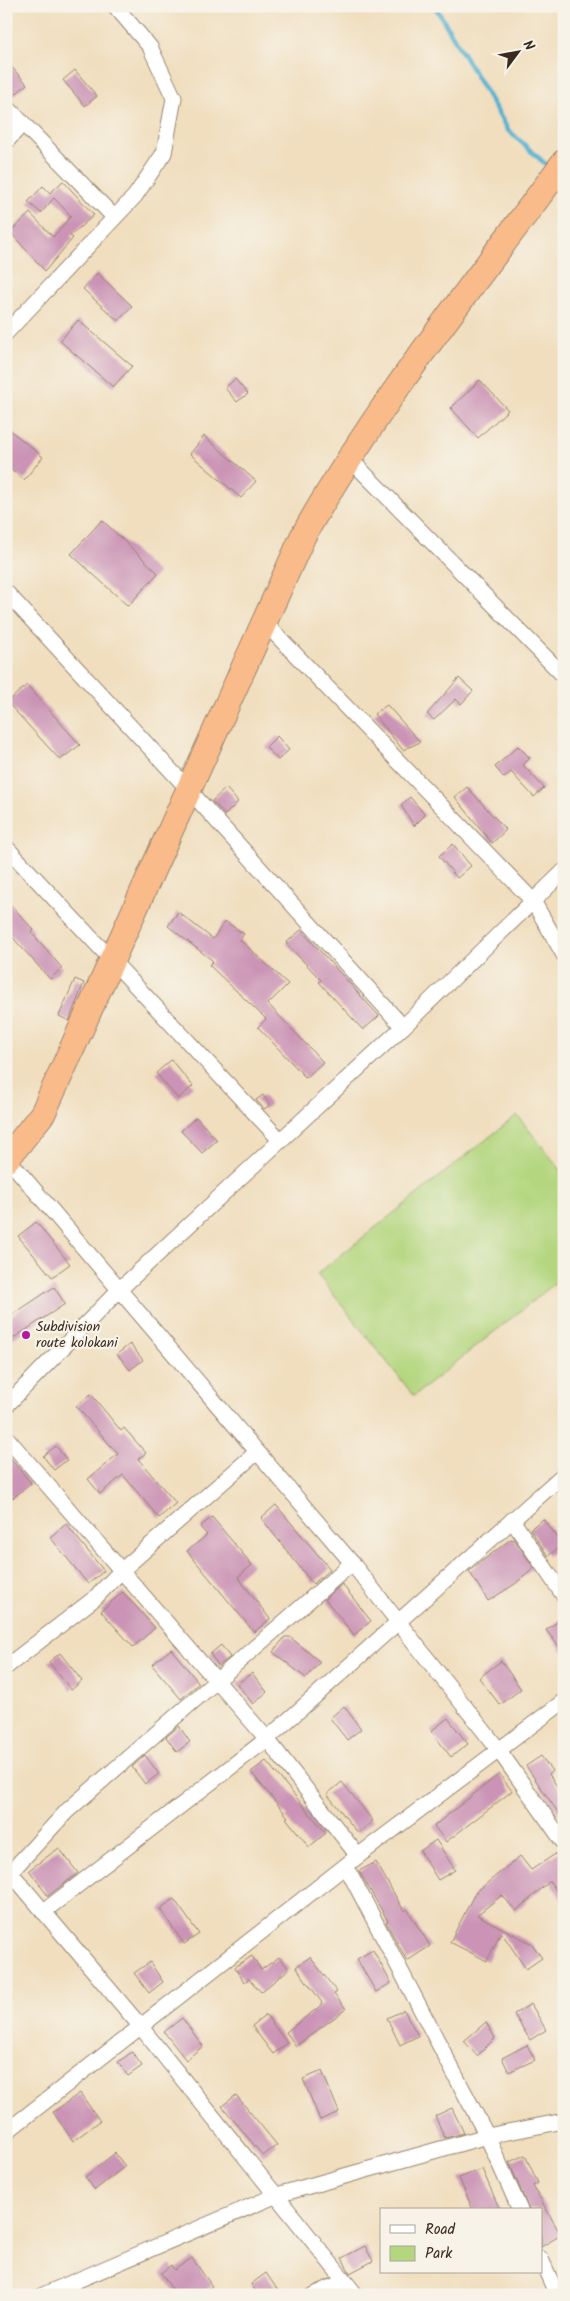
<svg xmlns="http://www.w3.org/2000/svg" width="570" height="2301" viewBox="0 0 570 2301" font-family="Kalam,sans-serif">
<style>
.green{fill:#b3d67e;stroke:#77804e}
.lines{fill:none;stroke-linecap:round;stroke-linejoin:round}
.stream{stroke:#50b0cf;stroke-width:5}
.building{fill:#cb94b6}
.minor-casing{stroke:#96846e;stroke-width:17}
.trunk-casing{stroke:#96846e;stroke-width:27}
.minor{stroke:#fff;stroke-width:15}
.trunk{stroke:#fabb8b;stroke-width:25}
.poi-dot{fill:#b5179e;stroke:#f7f3e8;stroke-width:2}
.labels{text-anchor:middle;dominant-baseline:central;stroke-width:4.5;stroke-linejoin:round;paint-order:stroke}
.poi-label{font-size:14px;fill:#3b2a1e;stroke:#f7f3e8;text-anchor:start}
</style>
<rect width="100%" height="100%" fill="#f7f3e8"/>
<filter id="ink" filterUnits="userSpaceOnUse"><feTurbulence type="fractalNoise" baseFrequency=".02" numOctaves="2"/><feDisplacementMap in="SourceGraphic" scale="10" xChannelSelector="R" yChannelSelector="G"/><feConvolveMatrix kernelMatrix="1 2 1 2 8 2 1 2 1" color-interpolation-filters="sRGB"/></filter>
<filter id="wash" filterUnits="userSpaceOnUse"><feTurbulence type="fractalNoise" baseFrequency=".0096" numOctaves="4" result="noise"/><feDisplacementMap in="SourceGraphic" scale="20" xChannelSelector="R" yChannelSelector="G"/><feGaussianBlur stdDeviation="1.12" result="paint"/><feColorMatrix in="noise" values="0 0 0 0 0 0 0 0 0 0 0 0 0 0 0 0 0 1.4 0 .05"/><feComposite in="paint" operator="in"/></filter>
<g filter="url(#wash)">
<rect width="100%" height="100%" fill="#f0debe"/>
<polygon class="green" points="517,1115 564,1174 564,1276 414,1396 317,1274"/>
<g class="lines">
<polyline class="stream" points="435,6 508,130 551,169"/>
</g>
<g id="blocks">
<g class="building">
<polygon points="6,61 27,84 11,98 6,97"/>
<polygon points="75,70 97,96 85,106 63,80"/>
<polygon points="63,181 94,215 70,236 73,238 45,271 10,232 30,213 53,237 71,216 54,198 41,213 28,202 43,186 50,193"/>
<polygon points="97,273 132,306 118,321 83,289"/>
<polygon points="78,320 132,366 113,387 60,341"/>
<polygon points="235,379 248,394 237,402 225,388"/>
<polygon points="480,380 508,410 478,438 451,408"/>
<polygon points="6,427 43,457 24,480 6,466"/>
<polygon points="204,436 256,481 241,498 190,454"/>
<polygon points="102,520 158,573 128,606 71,554"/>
<polygon points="459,678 473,691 461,704 456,699 434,720 427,714"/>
<polygon points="27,685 80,745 60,760 7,702"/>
<polygon points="387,705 420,742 403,750 374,714"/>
<polygon points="277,736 289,750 278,760 266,747"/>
<polygon points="518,746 530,758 523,765 544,788 534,797 511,772 504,778 495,767"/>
<polygon points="467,787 506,830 492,843 455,797"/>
<polygon points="226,788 238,802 225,815 212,801"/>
<polygon points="410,797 425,815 414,826 401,805"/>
<polygon points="453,844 471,866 457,878 439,856"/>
<polygon points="6,900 34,930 32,933 62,968 50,979 6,930"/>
<polygon points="178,912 213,939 225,921 244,934 240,940 288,984 268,1004 323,1062 306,1078 258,1027 266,1019 209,965 213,961 168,926"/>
<polygon points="301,930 379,1016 363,1030 319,982 321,980 286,943"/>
<polygon points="75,979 84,983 69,1021 59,1016"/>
<polygon points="171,1060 193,1086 178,1099 156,1073"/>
<polygon points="263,1095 270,1105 264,1109 256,1100"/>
<polygon points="196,1117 217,1140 202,1153 181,1131"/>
<polygon points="36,1222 70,1264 52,1277 18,1236"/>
<polygon points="54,1287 65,1304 6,1343 6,1319"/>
<polygon points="130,1344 143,1360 130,1370 117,1354"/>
<polygon points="91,1394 121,1431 124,1428 146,1453 138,1459 176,1503 159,1518 123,1475 100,1494 88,1479 118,1454 76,1406"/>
<polygon points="56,1446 67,1460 54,1470 43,1456"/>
<polygon points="6,1453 31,1483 13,1498 6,1490"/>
<polygon points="276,1505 330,1569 313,1584 261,1518"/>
<polygon points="212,1517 252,1565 238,1577 270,1619 254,1632 187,1551 207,1535 200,1527"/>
<polygon points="543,1519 563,1544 548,1556 530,1529"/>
<polygon points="66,1524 104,1571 88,1584 50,1537"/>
<polygon points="511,1539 515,1540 534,1568 515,1584 488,1601 469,1571"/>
<polygon points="342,1584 371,1621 354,1635 325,1599"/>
<polygon points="123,1592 155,1628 133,1647 101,1611"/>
<polygon points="564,1617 564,1653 546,1630"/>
<polygon points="285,1637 290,1637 320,1662 306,1678 273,1652"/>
<polygon points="221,1645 230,1657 219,1666 210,1654"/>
<polygon points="171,1649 199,1683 181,1699 152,1665"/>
<polygon points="60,1653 82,1681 71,1690 49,1662"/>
<polygon points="501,1661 521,1689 500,1705 479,1678"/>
<polygon points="252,1673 267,1692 253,1704 237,1684"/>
<polygon points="344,1706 361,1729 347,1740 330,1718"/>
<polygon points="448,1718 468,1744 451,1757 431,1731"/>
<polygon points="179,1726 190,1742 177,1752 166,1737"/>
<polygon points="145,1755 159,1774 145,1784 132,1767"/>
<polygon points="541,1756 552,1771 549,1774 564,1797 564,1821 526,1766"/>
<polygon points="266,1761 326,1833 309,1847 286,1818 288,1817 251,1772"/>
<polygon points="499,1774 512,1791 446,1842 434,1826"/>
<polygon points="342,1782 373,1821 358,1833 327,1794"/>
<polygon points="436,1840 455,1870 438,1880 420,1851"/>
<polygon points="59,1848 78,1873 48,1896 29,1870"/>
<polygon points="560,1851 564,1852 564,1904 550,1881 516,1911 502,1895 477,1915 532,1944 542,1958 526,1969 501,1932 487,1961 450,1942 475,1893 520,1856 531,1870"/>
<polygon points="376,1862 404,1911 407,1909 430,1946 407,1961 386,1922 388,1921 359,1871"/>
<polygon points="174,1899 199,1934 184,1944 160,1909"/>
<polygon points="373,1950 391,1983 376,1992 357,1959"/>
<polygon points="252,1956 261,1970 279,1957 289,1969 261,1992 249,1979 244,1982 235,1967"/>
<polygon points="310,1957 337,1992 334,1994 346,2009 296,2046 286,2032 323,2004 296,1967"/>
<polygon points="150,1962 163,1982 149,1993 134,1973"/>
<polygon points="531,2004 546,2030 530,2040 514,2014"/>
<polygon points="404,2010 418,2036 400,2045 387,2018"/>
<polygon points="266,2015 287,2043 273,2054 252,2026"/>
<polygon points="182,2018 203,2046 186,2060 164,2032"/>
<polygon points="486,2022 495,2038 477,2056 464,2041"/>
<polygon points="527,2045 535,2060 509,2072 502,2058"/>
<polygon points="132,2052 142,2066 128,2076 118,2062"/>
<polygon points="322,2071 339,2112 320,2120 303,2079"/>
<polygon points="80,2093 100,2121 73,2141 53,2112"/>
<polygon points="236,2095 277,2145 263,2156 222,2106"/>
<polygon points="452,2108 464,2133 445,2138 435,2116"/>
<polygon points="115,2153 125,2166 95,2190 85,2177"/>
<polygon points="525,2155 538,2183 533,2186 561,2235 541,2247 541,2210 529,2210 509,2162"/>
<polygon points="482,2169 500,2210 473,2210 459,2178"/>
<polygon points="365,2246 373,2261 350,2273 342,2258"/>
<polygon points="192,2258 212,2286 200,2295 176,2295 161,2273 171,2265 174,2270"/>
<polygon points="266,2273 281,2295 258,2295 251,2284"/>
</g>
</g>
</g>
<g filter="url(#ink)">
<use href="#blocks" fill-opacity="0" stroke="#96846e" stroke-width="1"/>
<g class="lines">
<g class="minor-casing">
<g id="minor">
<polyline points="6,106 114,217"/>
<polyline points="6,142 23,123"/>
<polyline points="6,333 135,196 164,153 174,98 150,47 115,6"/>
<polyline points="349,458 564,676"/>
<polyline points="6,592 189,790 403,1027"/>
<polyline points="264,622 533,901 564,955"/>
<polyline points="6,847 281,1141"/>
<polyline points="8,1159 352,1563 498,1749 564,1843"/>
<polyline points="6,1406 120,1289 403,1027 564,871"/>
<polyline points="6,1437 267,1739 358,1856"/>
<polyline points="512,1520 564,1596"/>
<polyline points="6,1667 95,1598 122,1570 257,1452"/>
<polyline points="346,1866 487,2136 520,2210"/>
<polyline points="6,1867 136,2021 356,2295"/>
<polyline points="6,1877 67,1811 352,1563"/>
<polyline points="43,1912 267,1739 564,1474"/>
<polyline points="6,2132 358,1856 564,1701"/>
<polyline points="541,2259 557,2295"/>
<polyline points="43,2295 277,2195 487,2136 564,2121"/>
<polyline points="314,2295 345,2281"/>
</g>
</g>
<g class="trunk-casing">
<path id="trunk" d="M 6,1160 L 43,1113 L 303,536 C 377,404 474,284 564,162"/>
</g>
<use href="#minor" class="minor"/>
<use href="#trunk" class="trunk"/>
</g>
</g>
<circle class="poi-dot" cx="26" cy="1335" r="5"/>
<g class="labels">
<g class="poi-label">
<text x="36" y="1327">Subdivision<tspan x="36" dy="16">route kolokani</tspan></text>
</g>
</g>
<rect width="570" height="2301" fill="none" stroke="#f7f3e8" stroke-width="25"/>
<rect x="380" y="2208" width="162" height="65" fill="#f7f3e8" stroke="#aca397"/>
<rect x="390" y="2225" width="25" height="8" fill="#ffffff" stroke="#aca397"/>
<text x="425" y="2234" font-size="15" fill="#3b2a1e">Road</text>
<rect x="390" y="2246" width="25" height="15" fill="#b3d67e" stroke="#aca397"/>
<text x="425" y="2258" font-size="15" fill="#3b2a1e">Park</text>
<g transform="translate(518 52) rotate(58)" stroke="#f7f3e8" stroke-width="4" paint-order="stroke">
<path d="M0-4L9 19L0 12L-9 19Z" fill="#3b2a1e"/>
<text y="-8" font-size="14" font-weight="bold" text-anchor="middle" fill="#3b2a1e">N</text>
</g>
</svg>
